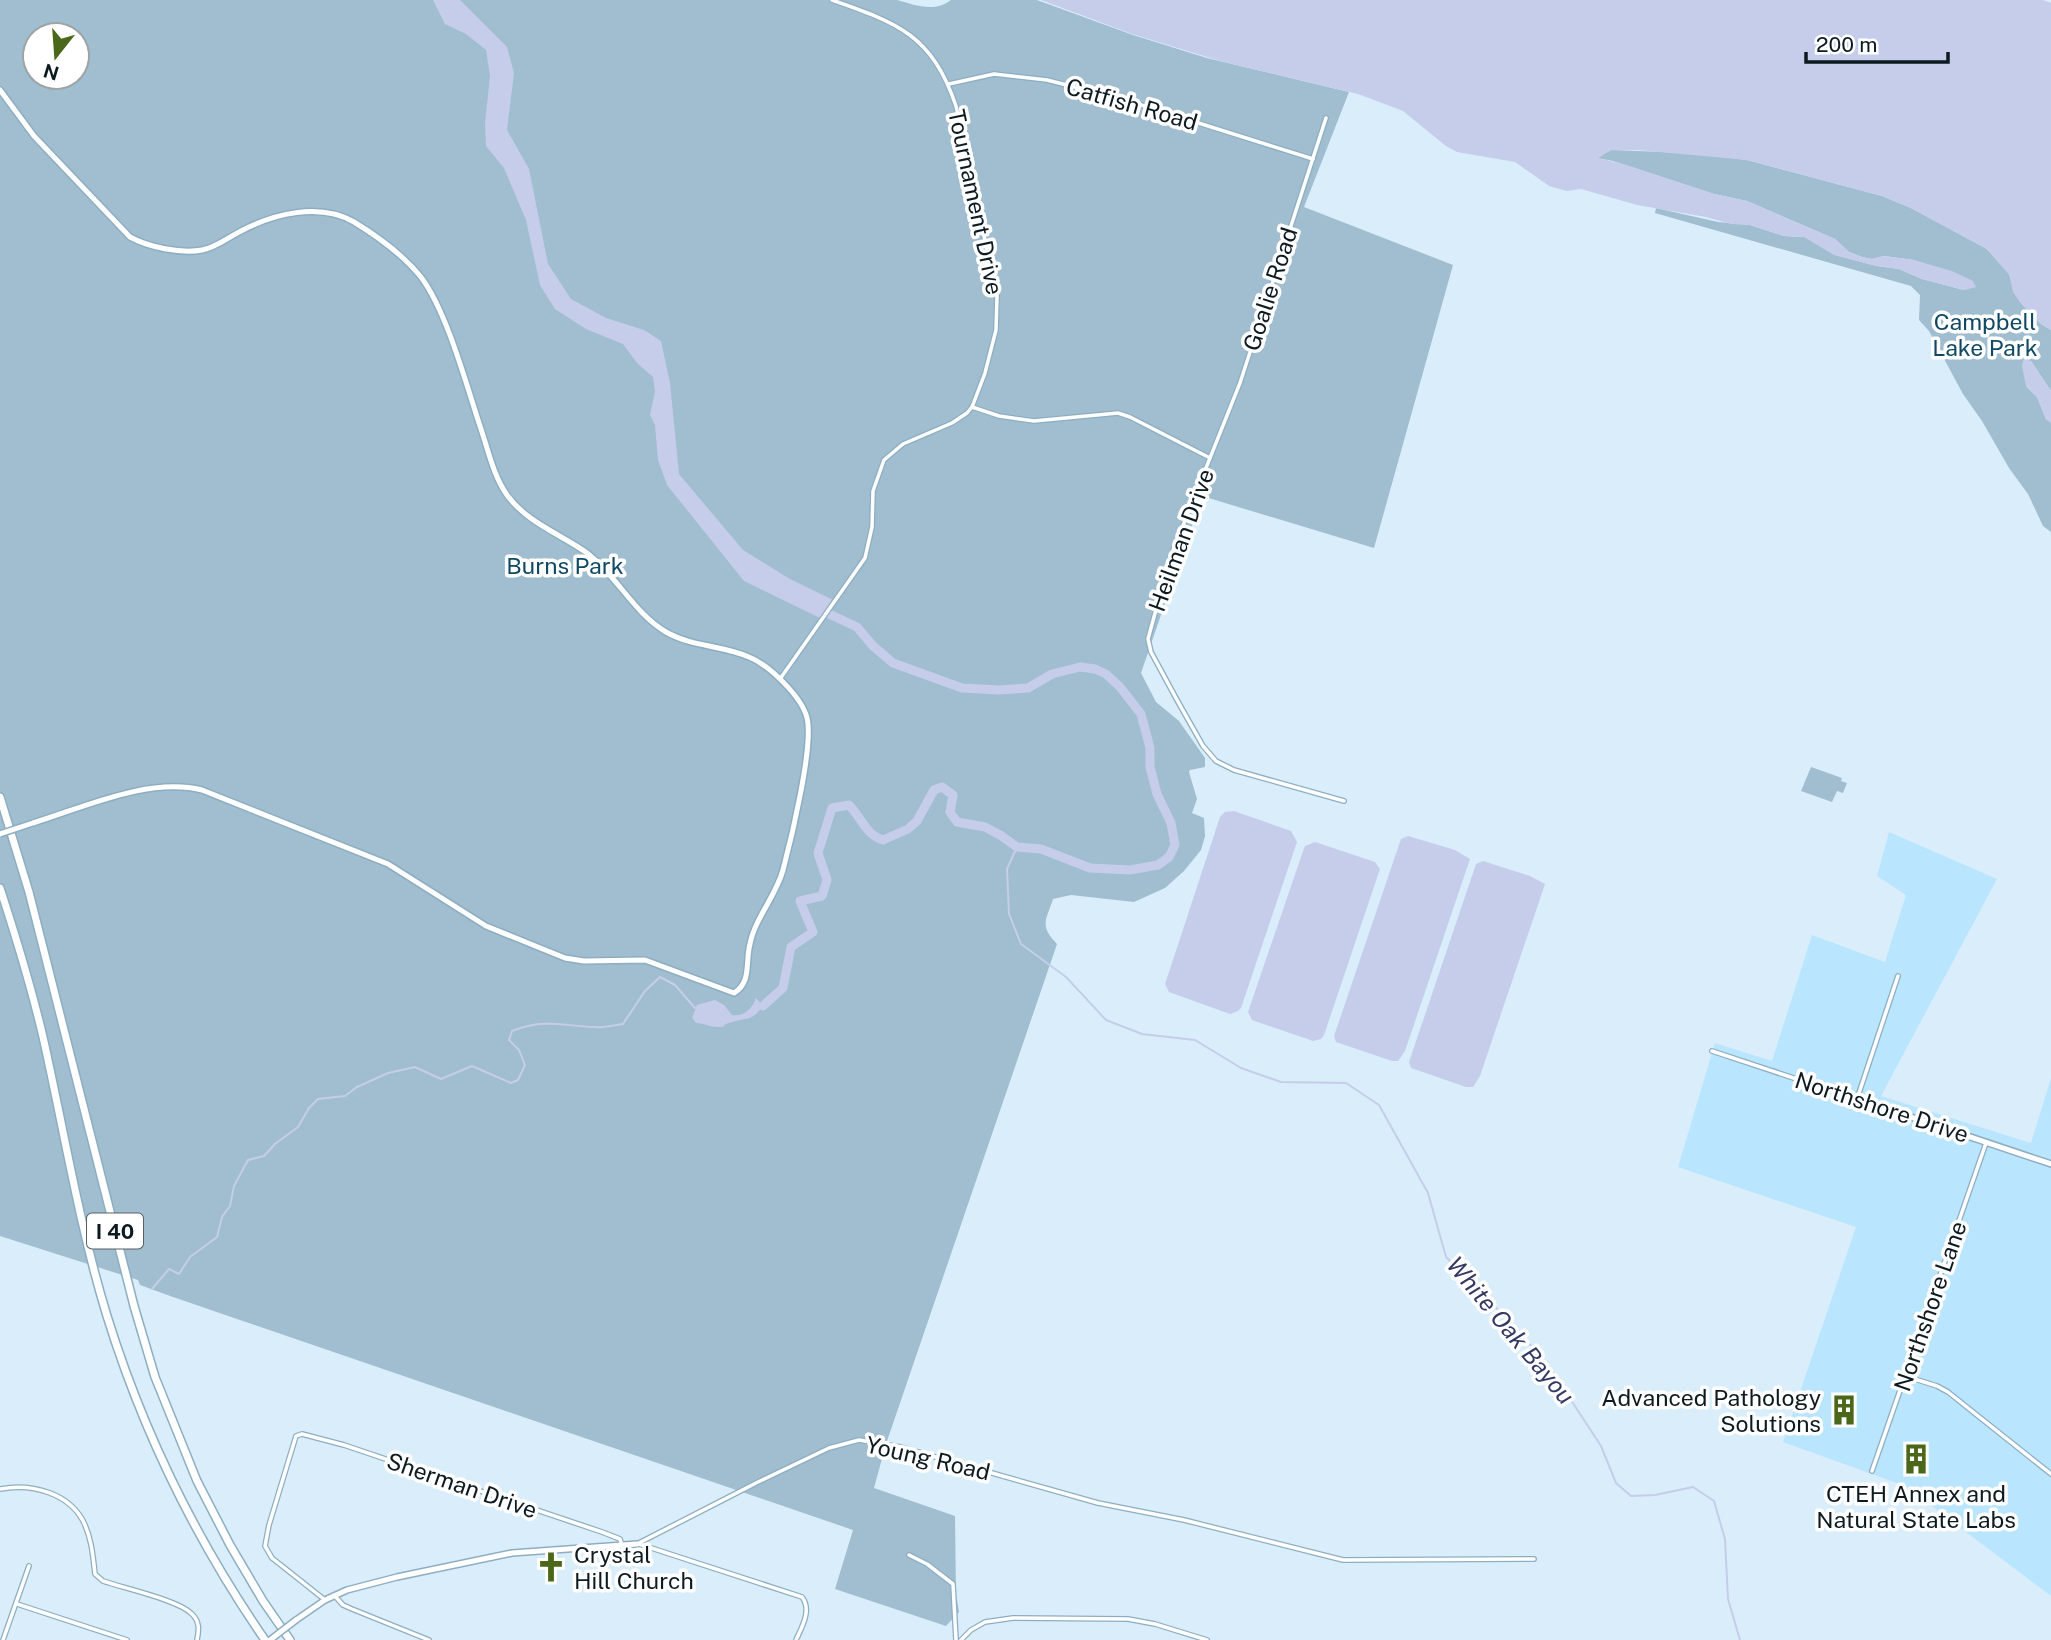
<svg xmlns="http://www.w3.org/2000/svg" width="2051" height="1640" viewBox="0 0 2051 1640" font-family="'Public Sans',sans-serif">
<style>
.built{fill:#bae5fe}
.green{fill:#a0becf;fill-rule:evenodd}
.water{fill:#c6cdea}
.lines{fill:none;stroke-linecap:round;stroke-linejoin:round}
.stream{stroke:#c6cdea;stroke-width:2}
.river{stroke:#c6cdea;stroke-width:9}
.street-casing{stroke:#8daec2;stroke-width:6}
.secondary-casing{stroke:#8daec2;stroke-width:8}
.highway-casing{stroke:#8daec2;stroke-width:10}
.street{stroke:#fff;stroke-width:3.5}
.secondary{stroke:#fff;stroke-width:5}
.highway{stroke:#fff;stroke-width:7}
.secondary-bridge-casing{stroke:#8daec2;stroke-width:8;stroke-linecap:butt}
.secondary-bridge{stroke:#fff;stroke-width:5}
.labels{text-anchor:middle;dominant-baseline:central;stroke-width:7;stroke-linejoin:round;paint-order:stroke}
.shield{fill:#fff;stroke:#565f64;stroke-width:2}
.shield-label{font-size:21px;font-weight:bold;fill:#0d1a21}
.street-label{font-size:23px;fill:#0d1a21;stroke:#fff}
.park-label{font-size:23px;fill:#104963;stroke:#fff}
.poi-label{font-size:23px;fill:#0d1a21;stroke:#fff;text-anchor:end}
.water-label{font-size:24px;font-style:italic;fill:#333962;stroke:#fff}
</style>
<rect width="100%" height="100%" fill="#d9eefa"/>
<polygon class="built" points="1889,832 1997,879 1881,1096 2031,1143 2051,1078 2051,1596 1905,1486 1783,1442 1856,1227 1678,1167 1715,1043 1772,1061 1812,935 1885,962 1906,895 1877,876"/>
<g class="green">
<path d="M 0,0 L 897,0 C 915,5 934,13 951,0 L 1037,0 L 1133,35 L 1207,58 L 1349,92 L 1304,207 L 1453,265 L 1374,548 L 1202,496 L 1141,673 L 1156,702 L 1179,721 L 1205,758 L 1205,767 L 1190,770 L 1189,772 L 1197,799 L 1192,813 L 1204,818 L 1205,836 L 1201,850 L 1184,871 L 1165,888 L 1134,902 L 1071,895 L 1053,899 C 1046,921 1039,925 1057,944 L 886,1444 L 874,1488 L 955,1516 L 956,1594 L 959,1612 L 946,1626 L 835,1589 L 853,1530 L 173,1297 L 140,1285 L 138,1280 L 0,1236 ZM 35,35 L 77,35 L 77,77 L 35,77 Z"/>
<polygon points="1611,150 1690,153 1747,160 1882,196 1911,208 1987,249 2009,274 2020,302 2041,324 2051,330 2051,391 2031,361 2026,386 2037,397 2046,419 2051,423 2051,532 2043,526 2028,494 2009,468 1982,421 1963,394 1929,331 1919,320 1920,295 1911,286 1655,213 1656,208 1718,222 1750,225 1784,236 1805,237 1835,255 1877,266 1899,269 1922,279 1964,290 1914,260 1884,256 1872,259 1862,257 1849,252 1835,239 1747,201 1714,194 1613,161 1597,158"/>
<polygon points="1811,767 1842,778 1841,781 1847,783 1843,793 1837,791 1832,802 1801,791"/>
</g>
<g class="water">
<polygon points="433,0 460,0 507,47 514,73 507,130 529,169 548,264 571,299 606,318 644,330 661,341 670,383 679,474 743,550 790,579 833,600 820,618 744,581 667,485 658,460 655,425 650,415 655,391 653,377 637,363 623,344 586,329 555,309 540,285 526,220 504,168 486,146 485,123 490,76 486,50 466,34 445,24"/>
<polygon points="1041,0 2043,0 2051,3 2051,330 2041,324 2020,302 2013,292 2009,274 1987,249 1911,208 1882,196 1747,160 1637,150 1611,150 1598,158 1623,164 1714,194 1747,201 1835,239 1849,252 1862,257 1872,259 1884,256 1914,260 1952,271 1973,281 1976,287 1964,290 1922,279 1899,269 1877,266 1834,255 1804,237 1784,236 1750,225 1731,224 1706,217 1637,205 1581,189 1567,191 1549,186 1515,162 1457,152 1446,146 1403,111 1358,94 1220,61 1132,34"/>
<polygon points="2024,358 2031,361 2051,391 2051,423 2046,419 2037,397 2026,386 2022,366"/>
<polygon points="1234,811 1291,831 1297,842 1241,1008 1238,1011 1230,1014 1169,992 1165,984 1220,817 1225,812"/>
<polygon points="1408,836 1455,850 1470,859 1405,1051 1398,1061 1392,1061 1336,1042 1334,1036 1401,839"/>
<polygon points="1315,842 1375,862 1380,869 1324,1035 1321,1039 1313,1041 1252,1020 1248,1012 1302,854 1305,846"/>
<polygon points="1483,861 1530,876 1545,884 1480,1076 1473,1087 1466,1087 1411,1068 1409,1062 1476,864"/>
<path d="M 756,998 L 763,1006 C 751,1023 745,1017 729,1023 C 719,1026 729,1027 718,1027 C 710,1027 703,1023 696,1023 L 692,1018 L 697,1005 L 715,1000 L 724,1005 L 732,1015 C 744,1017 752,1009 756,998 Z"/>
</g>
<g class="lines">
<g class="stream">
<polyline points="1017,847 1007,869 1009,914 1021,944 1066,977 1106,1020 1142,1034 1195,1040 1241,1068 1281,1082 1346,1083 1379,1105 1428,1193 1446,1257 1518,1330 1552,1371 1601,1446 1616,1483 1631,1496 1655,1495 1693,1487 1714,1501 1725,1539 1728,1599 1740,1640"/>
<path d="M 152,1289 L 169,1269 L 179,1274 L 190,1257 L 217,1237 L 222,1217 L 230,1206 L 234,1186 L 248,1160 L 264,1156 L 275,1144 L 298,1127 L 309,1108 L 318,1099 L 345,1096 L 357,1087 L 388,1073 L 415,1067 L 441,1079 L 472,1066 L 511,1083 L 518,1080 L 525,1065 L 519,1050 L 509,1040 L 512,1031 C 546,1018 561,1026 595,1027 C 604,1028 614,1025 623,1024 L 645,991 L 660,977 L 675,985 L 695,1008"/>
</g>
<path class="river" d="M 763,1006 L 783,988 L 791,947 L 813,932 L 800,901 L 822,896 L 827,880 L 818,853 L 832,808 L 849,805 C 861,817 866,835 883,840 L 908,829 L 917,821 L 934,790 L 942,787 L 953,795 L 950,812 L 957,822 L 985,827 L 1000,835 L 1017,847 L 1041,849 L 1090,868 L 1130,870 L 1158,865 L 1169,857 L 1175,845 L 1171,823 L 1157,794 L 1150,767 L 1150,748 L 1141,714 L 1120,687 L 1106,674 L 1095,669 L 1080,667 L 1052,674 L 1028,688 L 999,690 L 962,688 L 893,663 L 873,646 L 857,627 L 827,613"/>
<g class="street-casing">
<g id="street">
<polyline points="949,84 994,74 1047,80 1122,99 1313,159"/>
<polyline points="1326,118 1240,383 1170,558 1148,639 1151,652 1177,700 1203,746 1216,761 1234,770 1344,801"/>
<polyline points="972,407 999,416 1034,421 1118,413 1130,417 1210,458"/>
<path d="M 780,679 L 865,558 L 872,527 L 873,491 L 884,460 L 903,444 L 952,423 L 967,413 L 972,407 L 985,373 L 996,330 L 997,296 L 956,106 C 932,35 898,23 832,0"/>
<polyline points="1712,1051 1857,1099 1898,976"/>
<polyline points="1905,1376 1937,1386 1948,1392 2051,1474"/>
<polyline points="1872,1471 1986,1143"/>
<path d="M 0,1489 C 32,1483 71,1493 85,1525 C 92,1541 93,1557 95,1574 L 103,1581 C 123,1588 179,1600 192,1614 C 200,1622 199,1630 197,1640"/>
<polyline points="637,1544 758,1482 829,1448 859,1440 900,1447 1098,1503 1184,1520 1343,1560 1534,1559"/>
<path d="M 639,1544 L 802,1597 C 812,1610 802,1627 796,1640"/>
<polyline points="909,1555 927,1564 953,1584 956,1640"/>
<polyline points="334,1595 343,1605 352,1609 429,1640"/>
<polyline points="325,1600 272,1558 265,1546 269,1525 296,1436 302,1434 344,1445 602,1532 620,1539 622,1546"/>
<polyline points="17,1604 127,1640"/>
<polyline points="3,1640 29,1566"/>
<polyline points="961,1640 971,1630 985,1622 1013,1618 1128,1619 1155,1624 1207,1640"/>
</g>
</g>
<g class="secondary-casing">
<g id="secondary">
<path d="M 0,90 L 34,136 L 130,237 C 148,247 181,254 202,250 C 215,248 229,237 241,231 C 273,214 319,202 354,222 C 377,236 404,256 421,277 C 447,312 466,384 480,426 C 488,449 493,475 507,495 C 526,522 562,535 587,553 C 617,576 634,613 666,632 C 692,647 722,645 749,657 C 769,665 802,697 807,718 C 814,745 791,840 783,870 C 776,896 755,918 750,944 C 745,962 752,982 734,993 L 645,960 L 584,961 L 565,958 L 486,926 L 388,864 L 202,790 C 148,777 85,807 33,823"/>
<polyline points="1857,1099 2051,1164"/>
<polyline points="296,1620 325,1600 347,1590 397,1577 512,1553 637,1544"/>
</g>
</g>
<g class="highway-casing">
<g id="highway">
<polyline points="0,797 29,892 134,1306 155,1377 197,1481 230,1545 263,1601 290,1640"/>
<path d="M 0,888 C 16,937 31,986 43,1037 C 64,1130 79,1225 107,1316 C 143,1432 196,1540 265,1640"/>
</g>
</g>
<use href="#street" class="street"/>
<use href="#secondary" class="secondary"/>
<use href="#highway" class="highway"/>
<g class="secondary-bridge-casing">
<g id="secondary-bridge">
<polyline points="0,834 33,823"/>
<polyline points="270,1640 296,1620"/>
</g>
</g>
<use href="#secondary-bridge" class="secondary-bridge"/>
</g>
<defs>
<g id="building-bare" transform="scale(2.415)"><path d="M-4-6H4V6H1V3H-1V6H-4ZM-2.5-4.3h1.7v1.8h-1.7ZM.8-4.3h1.7v1.8H.8ZM-2.5-1h1.7V.8h-1.7ZM.8-1h1.7V.8H.8Z" fill="#4b6719" stroke="#fff" stroke-width="2.5" paint-order="stroke"/></g>
<g id="church-bare" transform="scale(2.415)"><path d="M-1.2-6h2.4v3.5h3.3v2.4h-3.3V6h-2.4V-.1h-3.3v-2.4h3.3Z" fill="#4b6719" stroke="#fff" stroke-width="2.5" paint-order="stroke"/></g>
</defs>
<g fill-rule="evenodd">
<use href="#building-bare" x="1844" y="1410"/>
<use href="#building-bare" x="1916" y="1459"/>
<use href="#church-bare" x="551" y="1567"/>
</g>
<g class="labels">
<rect class="shield" x="87" y="1213.5" width="56" height="35" rx="5"/>
<g class="shield-label">
<text x="115" y="1231">I 40</text>
</g>
<g class="street-label">
<text transform="translate(1132 104) rotate(16)">Catfish Road</text>
<text transform="translate(976 202) rotate(78)">Tournament Drive</text>
<text transform="translate(1270 289) rotate(-72)">Goalie Road</text>
<text transform="translate(1181 540) rotate(-70)">Heilman Drive</text>
<text transform="translate(1882 1107) rotate(18)">Northshore Drive</text>
<text transform="translate(1930 1306) rotate(-71)">Northshore Lane</text>
<text transform="translate(928 1458) rotate(13)">Young Road</text>
<text transform="translate(462 1485) rotate(19)">Sherman Drive</text>
</g>
<g class="park-label">
<text x="1985" y="321">Campbell<tspan x="1985" dy="26">Lake Park</tspan></text>
<text x="565" y="565">Burns Park</text>
</g>
<g class="poi-label">
<text x="1821" y="1397">Advanced Pathology<tspan x="1821" dy="26">Solutions</tspan></text>
<text x="1916" y="1493" text-anchor="middle">CTEH Annex and<tspan x="1916" dy="26">Natural State Labs</tspan></text>
<text x="574" y="1554" text-anchor="start">Crystal<tspan x="574" dy="26">Hill Church</tspan></text>
</g>
<g class="water-label">
<text transform="translate(1511 1330) rotate(50)">White Oak Bayou</text>
</g>
</g>
<g transform="translate(56 56) rotate(197)"><circle r="33" fill="#ffffff" stroke="#9ea3a6" stroke-width="2"/>
<path d="M0-5L12 26L0 18L-12 26Z" fill="#4b6719"/>
<text y="-10" font-size="19" font-weight="bold" text-anchor="middle" fill="#0d1a21">N</text>
</g>
<path d="M1806 52v10h142v-10" fill="none" stroke="#0d1a21" stroke-width="3.5"/>
<text x="1816" y="52" font-size="21" fill="#0d1a21" stroke="#ffffff" stroke-width="5" paint-order="stroke">200 m</text>
</svg>
